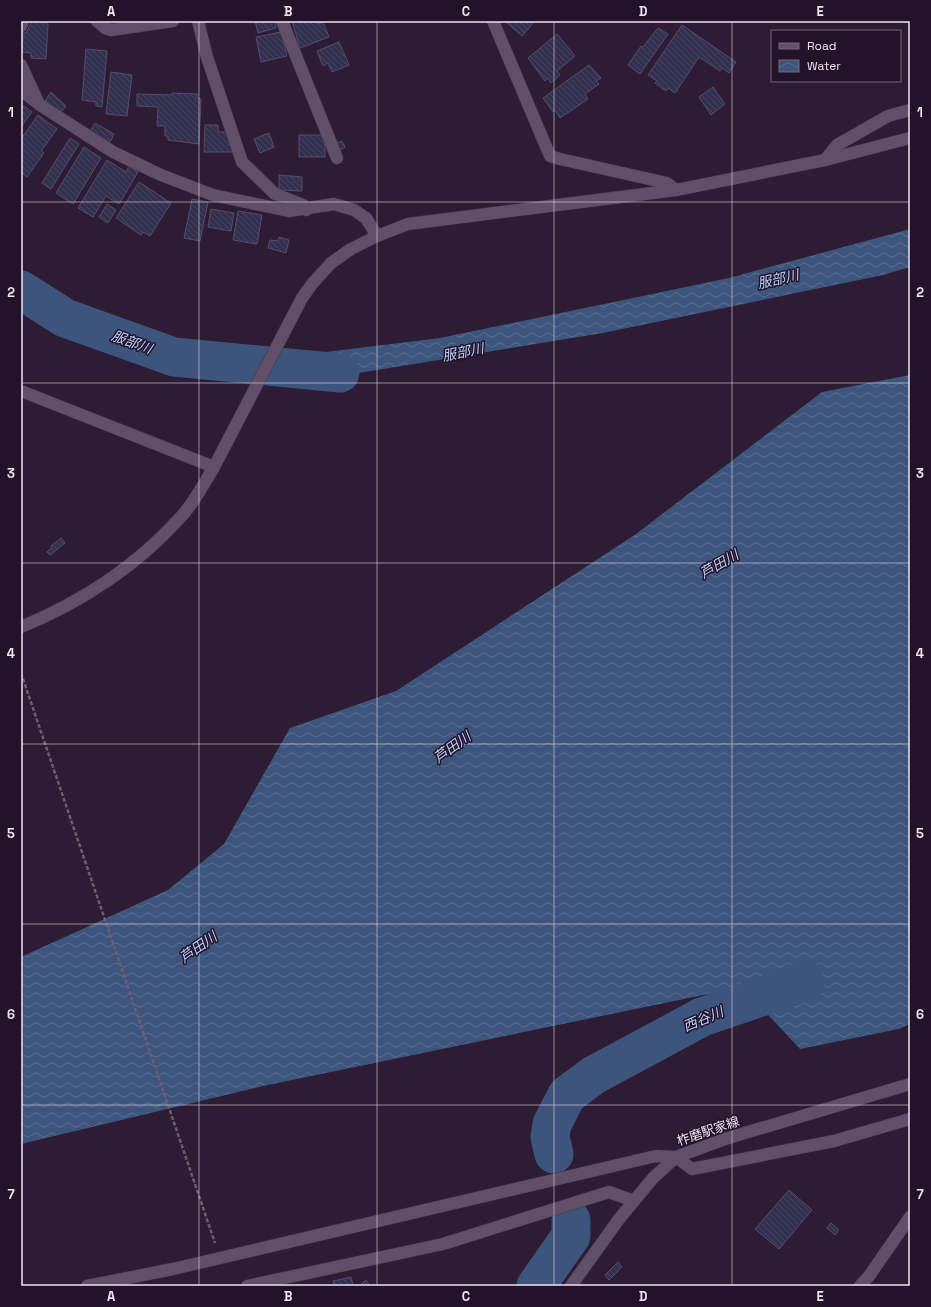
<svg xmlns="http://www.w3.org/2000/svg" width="931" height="1307" viewBox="0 0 931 1307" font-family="'Space Grotesk','Noto Sans JP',sans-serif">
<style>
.water{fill:url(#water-waves)}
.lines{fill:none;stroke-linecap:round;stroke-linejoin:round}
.river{stroke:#3d557d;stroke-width:39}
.building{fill:url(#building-back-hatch);stroke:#514e6d}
.minor-casing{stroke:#45364b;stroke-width:13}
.tertiary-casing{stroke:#45364b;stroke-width:13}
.secondary-casing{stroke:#45364b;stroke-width:13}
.path{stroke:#6c5d73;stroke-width:2.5;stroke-dasharray:4 2;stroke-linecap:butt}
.minor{stroke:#614e69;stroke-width:12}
.tertiary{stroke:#614e69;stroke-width:12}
.secondary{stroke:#614e69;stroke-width:12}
.grid{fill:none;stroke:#efe3f4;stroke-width:1;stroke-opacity:0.55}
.labels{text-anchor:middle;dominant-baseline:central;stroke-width:3;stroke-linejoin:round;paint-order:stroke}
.street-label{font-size:13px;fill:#efe3f4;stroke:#231229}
.water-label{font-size:14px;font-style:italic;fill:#b9d2fa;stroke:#231229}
.neatline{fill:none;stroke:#efe3f4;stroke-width:1.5}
.grid-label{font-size:13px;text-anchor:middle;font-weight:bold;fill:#efe3f4}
</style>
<defs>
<pattern id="water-waves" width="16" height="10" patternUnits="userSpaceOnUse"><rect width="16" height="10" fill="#3d557d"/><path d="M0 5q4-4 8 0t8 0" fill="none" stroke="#596d90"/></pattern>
<pattern id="building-back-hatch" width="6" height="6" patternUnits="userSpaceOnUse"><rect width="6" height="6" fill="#32304c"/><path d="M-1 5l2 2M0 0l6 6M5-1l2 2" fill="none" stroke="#46445e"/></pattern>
</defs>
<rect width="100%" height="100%" fill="#2d1c34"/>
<g class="water">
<polygon points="910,229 910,267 883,275 603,333 279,386 293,356 440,338 729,278"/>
<polygon points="910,375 910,1024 899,1029 800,1049 742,987 263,1086 21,1144 21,957 168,890 224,844 290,728 396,691 636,534 822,392"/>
</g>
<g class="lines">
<g class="river">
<polyline points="21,290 65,318 174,357 340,373"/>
<polyline points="554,1154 550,1137 552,1124 567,1095 594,1075 702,1017 805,982"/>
<polyline points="536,1286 571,1236 571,1220"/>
</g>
</g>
<g class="building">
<polygon points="32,21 46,21 46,24 48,24 46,59 31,58 31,53 22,52 23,33 26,33"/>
<polygon points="255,21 274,21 276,28 258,33"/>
<polygon points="292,21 317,21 318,24 323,22 329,37 300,48"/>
<polygon points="505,21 533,21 534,22 522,36"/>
<polygon points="682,25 736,62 729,73 722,68 720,71 699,57 675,93 668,88 666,91 655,83 657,81 648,75"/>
<polygon points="658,28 668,34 640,74 628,65 641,46 643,47"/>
<polygon points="281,32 287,56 261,62 256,37"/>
<polygon points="557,34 575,56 557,71 560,75 551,83 548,78 545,81 528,58"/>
<polygon points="339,42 349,65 332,72 328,63 323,66 317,51"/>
<polygon points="86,49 107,51 102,107 96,106 96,102 82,100"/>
<polygon points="589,65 601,78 596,81 599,84 585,94 588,99 560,118 555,110 553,112 543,98"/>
<polygon points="111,72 132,75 127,116 106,114"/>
<polygon points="713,87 725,104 711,115 699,97"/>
<polygon points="51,92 66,106 61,112 45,101"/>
<polygon points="172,93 197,94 197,98 201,99 199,144 168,140 168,136 165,136 165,126 157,126 158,107 137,106 137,94 172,95"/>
<polygon points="21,104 32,112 21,127"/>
<polygon points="38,115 57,129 41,151 44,153 27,177 21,172 21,139"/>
<polygon points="95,123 114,134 110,142 90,131"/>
<polygon points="205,125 218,125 218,132 227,132 233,152 204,152"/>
<polygon points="269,133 274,147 260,153 254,139"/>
<rect x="299" y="135" width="26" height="22"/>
<polygon points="70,138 79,144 51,189 42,183"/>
<polygon points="342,141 345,147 338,151 335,144"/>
<polygon points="84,147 101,158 73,204 56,193"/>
<polygon points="107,160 126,172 129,166 138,172 119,204 106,196 93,217 78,208"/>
<polygon points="279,175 302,177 302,191 279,190"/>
<polygon points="139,182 171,203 150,236 143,232 141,235 116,218"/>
<polygon points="192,199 208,202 200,241 184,238"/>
<polygon points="107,204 116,210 108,223 99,217"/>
<polygon points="211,209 234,213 231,231 208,227"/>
<polygon points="238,211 262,215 257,244 233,240"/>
<polygon points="279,237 289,240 286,253 268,248 270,240 278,241"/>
<polygon points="61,538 65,543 50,555 47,552 52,547 51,546"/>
<polygon points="789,1190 812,1210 779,1249 755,1229"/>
<polygon points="831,1223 839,1230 835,1235 827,1228"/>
<polygon points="618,1262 622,1267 609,1280 605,1275"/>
<polygon points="351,1277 353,1285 334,1286 333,1281"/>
<polygon points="366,1280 370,1286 359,1286"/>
</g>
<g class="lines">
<g class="minor-casing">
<g id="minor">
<polyline points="97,21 105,28 111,30 173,21"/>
<polyline points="198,21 207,57 242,162 275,194 303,205 306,210"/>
<polyline points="282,21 337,158"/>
<polyline points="493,21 550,156 560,159 667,183 676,190"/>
<polyline points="21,26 23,21"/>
<polyline points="21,65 38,102"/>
<polyline points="21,90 40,105 113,152 161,175 213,195 289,211 334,204 354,210 366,218 377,236"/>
<polyline points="825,160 837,145 888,116 910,110"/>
<polyline points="21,391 214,467"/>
<polyline points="676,1157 692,1169 834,1141 910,1119"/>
<polyline points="247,1286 443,1244 609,1192 634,1201"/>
<polyline points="860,1286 869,1276 910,1217"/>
</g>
</g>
<g class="tertiary-casing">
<g id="tertiary">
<path d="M 21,627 C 79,603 135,567 178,520 C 193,505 203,485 214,467 L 302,298 L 312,284 L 331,263 L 351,249 L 377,236 L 408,224 L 676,190 L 825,160 L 910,138"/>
<polyline points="87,1286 173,1269 656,1156 676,1157"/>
</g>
</g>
<g class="secondary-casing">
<polyline id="secondary" points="571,1286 619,1219 653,1178 676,1157 728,1138 910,1084"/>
</g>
<polyline class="path" points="21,673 215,1243"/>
<use href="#minor" class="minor"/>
<use href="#tertiary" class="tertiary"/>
<use href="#secondary" class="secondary"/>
</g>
<path class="grid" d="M 199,21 L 199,1286M 377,21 L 377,1286M 554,21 L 554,1286M 732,21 L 732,1286M 21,202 L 910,202M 21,383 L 910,383M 21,563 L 910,563M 21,744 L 910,744M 21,924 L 910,924M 21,1105 L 910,1105"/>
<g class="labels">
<g class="street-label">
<text transform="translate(708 1131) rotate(-19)">柞磨駅家線</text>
</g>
<g class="water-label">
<text transform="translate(778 279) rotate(-13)">服部川</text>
<text transform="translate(132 342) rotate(20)">服部川</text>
<text transform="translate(463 352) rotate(-11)">服部川</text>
<text transform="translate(719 564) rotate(-30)">芦田川</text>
<text transform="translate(452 747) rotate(-36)">芦田川</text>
<text transform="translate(198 947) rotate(-35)">芦田川</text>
<text transform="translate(703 1019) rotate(-23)">西谷川</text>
</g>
</g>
<rect width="931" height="1307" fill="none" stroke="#231229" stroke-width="44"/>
<rect x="771" y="30" width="130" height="52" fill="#231229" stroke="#75667a"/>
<rect x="779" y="43" width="20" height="6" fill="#614e69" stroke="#75667a"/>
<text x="807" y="50" font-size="12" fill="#efe3f4">Road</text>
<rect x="779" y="60" width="20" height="12" fill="url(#water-waves)" stroke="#75667a"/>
<text x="807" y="70" font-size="12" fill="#efe3f4">Water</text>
<rect x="22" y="22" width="887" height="1263" class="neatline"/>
<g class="grid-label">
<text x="111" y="16">A</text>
<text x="288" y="16">B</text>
<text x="466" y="16">C</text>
<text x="643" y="16">D</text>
<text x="820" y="16">E</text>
<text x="11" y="117">1</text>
<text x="920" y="117">1</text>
<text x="11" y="297">2</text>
<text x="920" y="297">2</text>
<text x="11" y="478">3</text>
<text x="920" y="478">3</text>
<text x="11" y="658">4</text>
<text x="920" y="658">4</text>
<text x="11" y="838">5</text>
<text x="920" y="838">5</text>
<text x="11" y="1019">6</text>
<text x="920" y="1019">6</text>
<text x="11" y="1199">7</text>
<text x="920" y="1199">7</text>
<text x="111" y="1301">A</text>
<text x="288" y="1301">B</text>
<text x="466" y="1301">C</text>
<text x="643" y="1301">D</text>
<text x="820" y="1301">E</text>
</g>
</svg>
